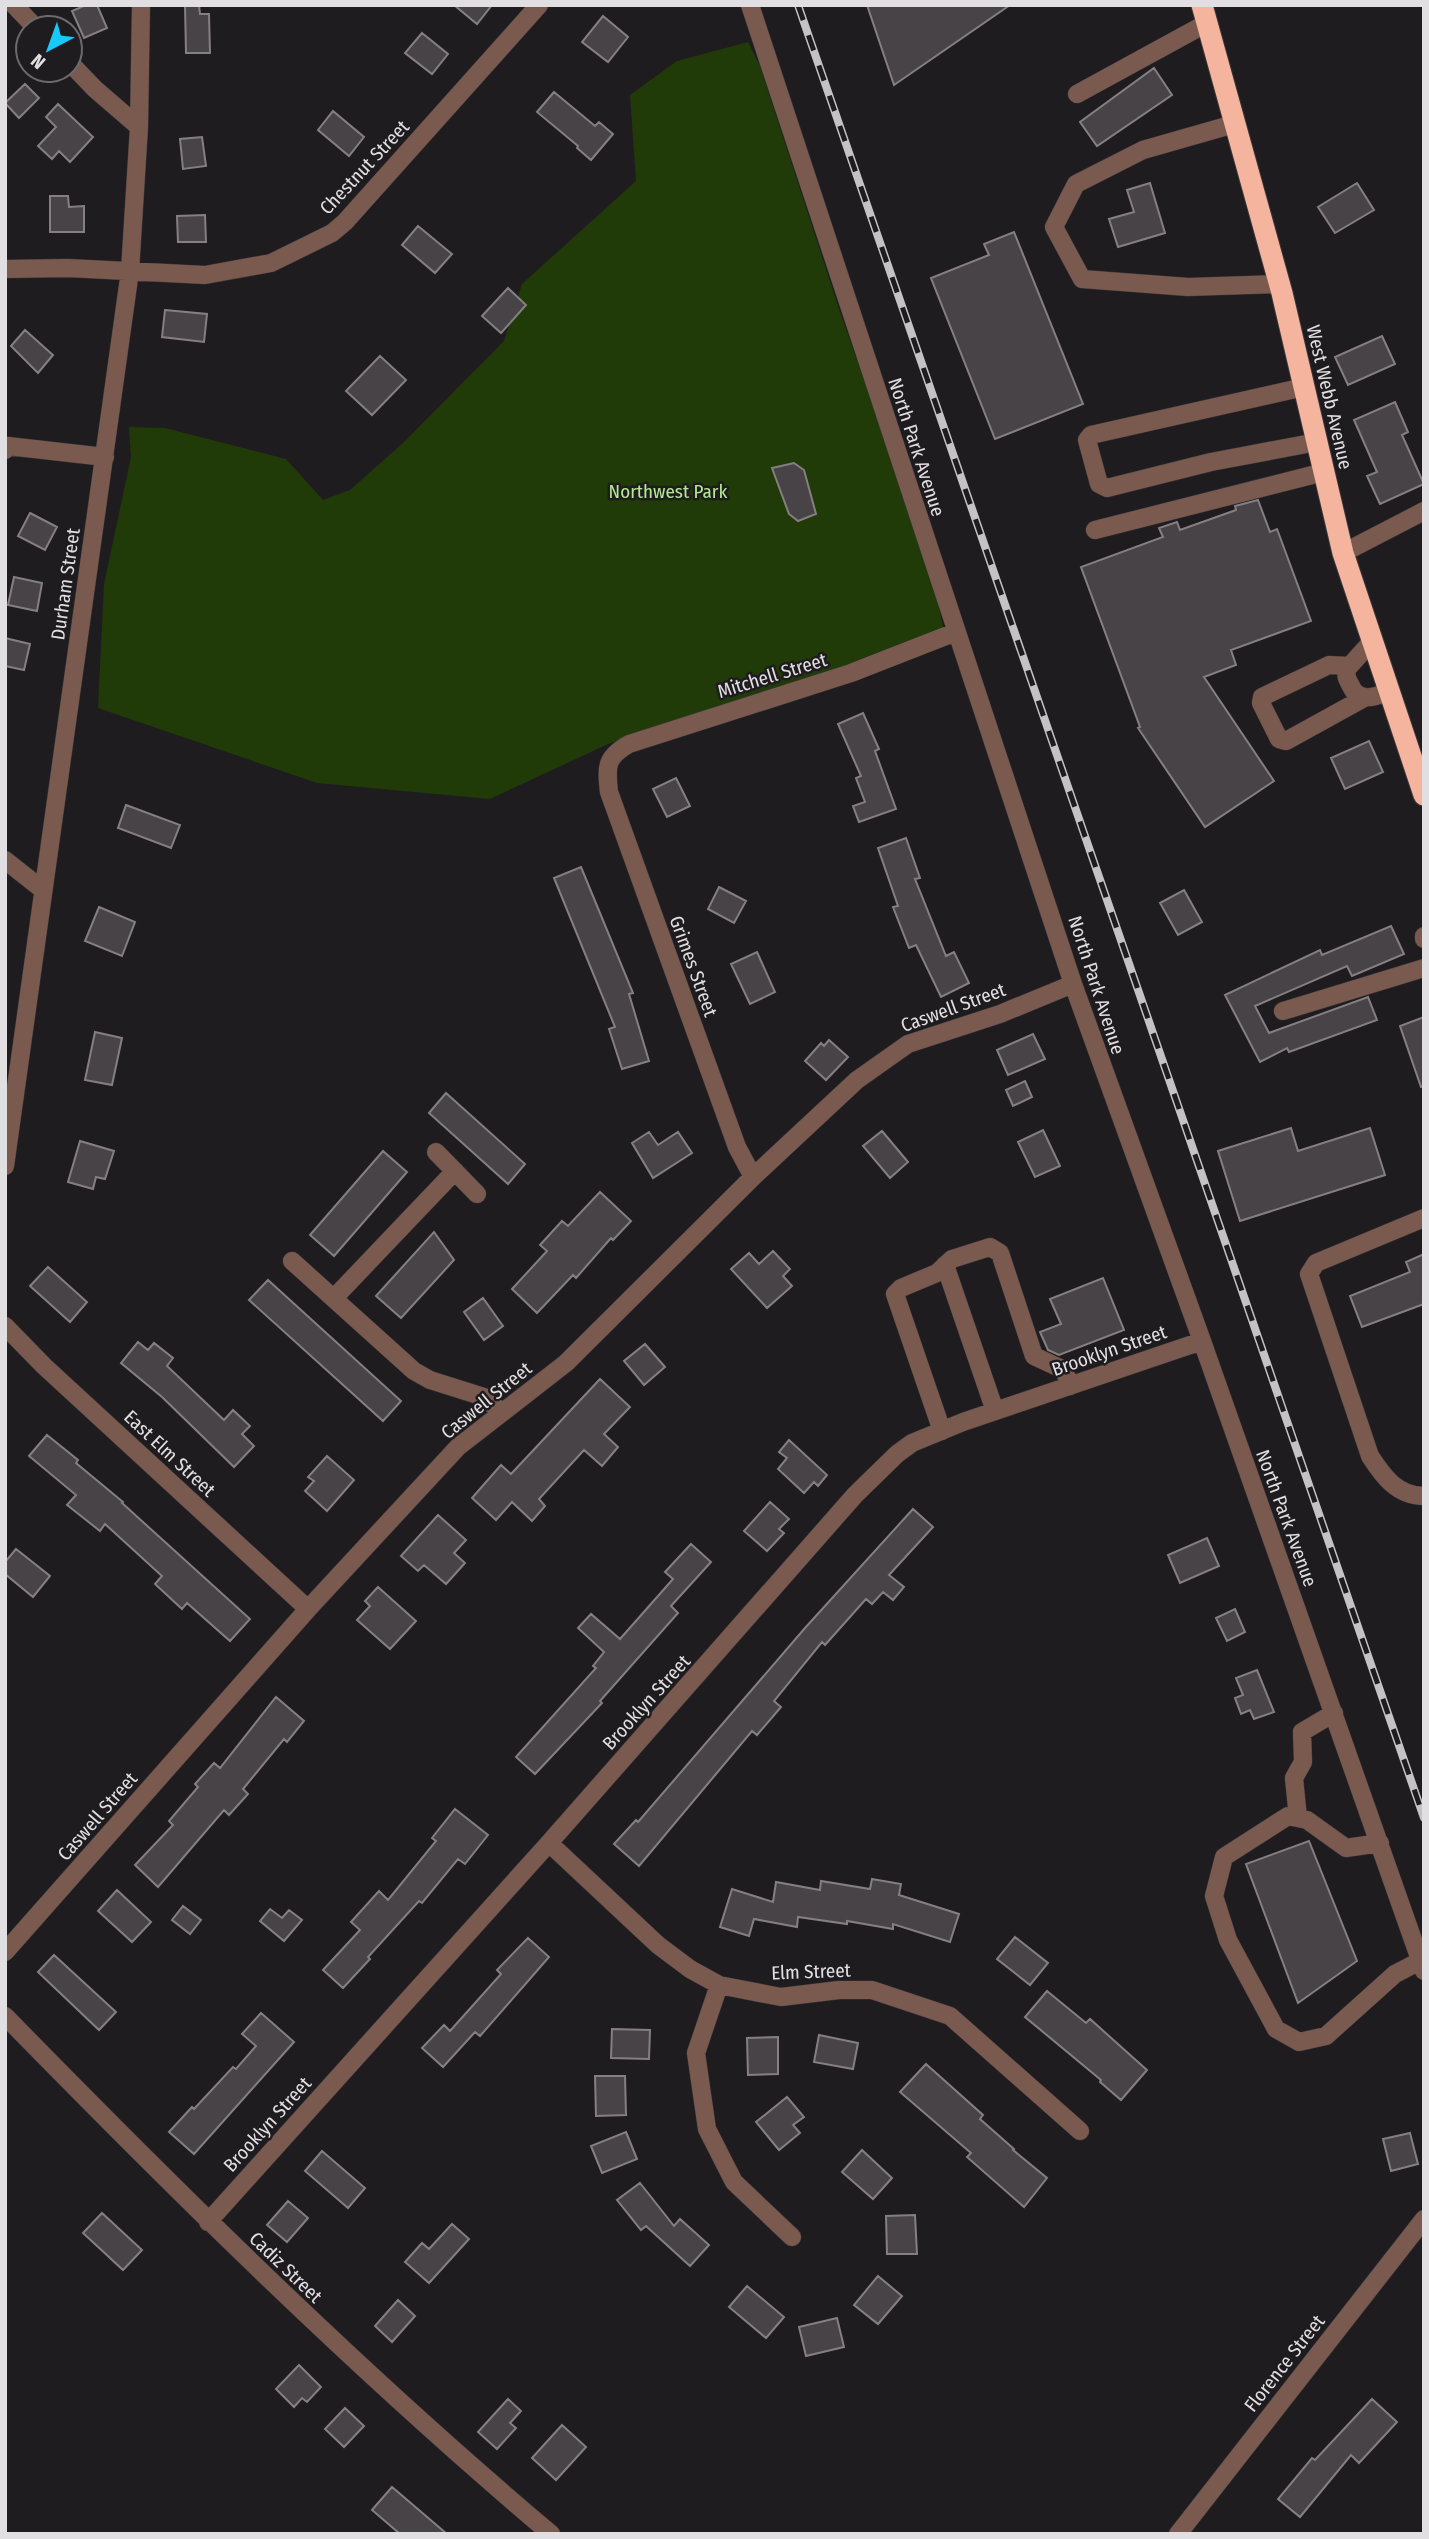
<svg xmlns="http://www.w3.org/2000/svg" width="1429" height="2539" viewBox="0 0 1429 2539" font-family="'Fira Sans Condensed',sans-serif">
	<rect width="100%" height="100%" fill="#1f1c20"/>
	<path fill="#203b08" d="M748,42L760,66L840,312L899,478L937,599L944,631L908,645L608,744L490,799L317,783L98,708L104,584L131,457L129,427L165,428L286,459L323,500L350,490L403,443L504,341L522,284L636,181L630,95L677,61Z"/>
	<path fill="#484346" stroke="#857f82" stroke-width="2" d="M86,5H97L107,28L84,38L72,11Z
		M185,5H199L200,14H209L210,53H186Z
		M454,5H492L477,24Z
		M867,5H1010L894,85Z
		M603,16L628,37L608,62L582,42Z
		M422,33L448,54L432,74L405,53Z
		M1154,68L1172,95L1097,146L1080,122Z
		M25,84L39,98L19,118L5,103Z
		M554,92L595,126L599,122L613,134L591,160L577,148L578,146L537,112Z
		M58,104L93,137L70,162L59,151L52,159L38,146L56,127L46,117Z
		M333,111L364,137L349,156L318,130Z
		M202,137L206,166L183,169L180,139Z
		M1150,183L1165,233L1118,247L1109,219L1134,212L1127,190Z
		M1357,183L1374,210L1335,233L1318,207Z
		M50,196H68L69,207L84,206V232H50Z
		M205,215L206,242H178L177,216Z
		M418,226L452,254L435,273L402,245Z
		M1014,232L1083,404L995,439L931,278L989,255L984,244Z
		M508,288L526,305L501,333L482,316Z
		M165,310L207,314L204,342L162,337Z
		M25,330L53,355L38,373L11,346Z
		M1382,336L1395,364L1348,385L1335,357Z
		M380,356L406,380L372,415L346,391Z
		M1395,402L1408,432L1402,435L1424,484L1380,504L1367,476L1377,472L1354,420Z
		M794,463L804,470L816,514L798,521L789,514L772,468Z
		M1258,500L1270,532L1277,529L1311,621L1231,650L1236,665L1204,677L1274,781L1205,827L1138,728L1140,727L1081,567L1163,537L1159,528L1177,522L1180,530L1236,510L1235,506Z
		M30,513L57,527L45,550L18,536Z
		M14,577L42,583L37,611L8,605Z
		M5,638L30,644L24,670L5,666Z
		M863,713L879,749L875,751L896,809L859,822L853,806L865,802L856,778L861,776L838,724Z
		M1369,741L1383,772L1345,789L1331,758Z
		M676,778L690,806L667,817L653,789Z
		M126,805L180,825L171,848L118,828Z
		M906,838L920,878L915,879L946,956L954,952L969,983L941,997L916,945L909,948L893,907L898,906L878,848Z
		M581,867L633,993L629,994L649,1061L622,1069L609,1029L615,1027L554,878Z
		M719,887L746,901L734,923L708,909Z
		M1184,890L1202,922L1178,935L1160,903Z
		M99,907L135,922L122,956L85,941Z
		M1391,926L1404,954L1352,976L1347,966L1255,1006L1269,1033L1368,997L1377,1020L1289,1052L1287,1048L1260,1062L1225,995L1320,950L1322,955Z
		M757,952L775,992L750,1004L731,964Z
		M1424,1017V1086L1421,1087L1400,1026Z
		M95,1032L122,1038L112,1085L85,1080Z
		M1033,1034L1045,1059L1008,1075L997,1050Z
		M829,1040L848,1057L826,1080L805,1061L821,1043L824,1046Z
		M1025,1081L1032,1097L1013,1106L1006,1090Z
		M446,1093L525,1164L508,1184L429,1113Z
		M1291,1128L1298,1151L1370,1128L1385,1175L1240,1221L1218,1151Z
		M1043,1130L1060,1166L1035,1177L1018,1142Z
		M882,1131L908,1162L890,1178L863,1146Z
		M649,1132L658,1145L678,1132L692,1153L653,1178L632,1143Z
		M80,1141L114,1151L105,1179L96,1177L93,1189L68,1182Z
		M383,1151L407,1172L334,1256L310,1235Z
		M600,1192L631,1221L613,1240L611,1238L576,1278L573,1275L537,1313L512,1289L547,1251L540,1245L562,1221L568,1226Z
		M434,1232L454,1260L401,1318L376,1296Z
		M773,1251L790,1269L783,1276L792,1286L767,1308L731,1269L749,1253L759,1264Z
		M1424,1254V1304L1362,1327L1350,1296L1410,1272L1406,1262Z
		M48,1267L87,1302L70,1322L30,1286Z
		M1103,1278L1124,1330L1059,1355L1048,1350L1040,1332L1061,1324L1050,1299Z
		M268,1280L401,1401L383,1421L249,1300Z
		M483,1298L503,1326L484,1340L464,1312Z
		M138,1342L148,1350L154,1343L173,1358L167,1366L224,1420L233,1410L250,1426L242,1434L254,1446L234,1467L162,1397L121,1363Z
		M645,1344L665,1367L644,1385L624,1361Z
		M600,1379L630,1407L604,1434L618,1447L602,1466L584,1450L539,1499L545,1506L532,1521L512,1502L496,1520L472,1498L501,1465L511,1474Z
		M47,1435L78,1460L76,1463L123,1502L122,1503L250,1619L230,1641L187,1603L182,1609L155,1584L162,1576L105,1524L100,1531L67,1505L76,1495L29,1456Z
		M789,1440L827,1475L818,1486L814,1482L804,1493L778,1469L787,1458L779,1452Z
		M327,1456L354,1480L327,1511L305,1491L314,1481L308,1477Z
		M770,1502L789,1519L779,1529L784,1533L767,1551L744,1531Z
		M913,1509L933,1527L889,1575L904,1587L893,1600L883,1592L872,1604L866,1599L825,1645L822,1642L774,1701L781,1707L757,1735L752,1731L639,1866L614,1844L636,1820L638,1822L805,1628Z
		M438,1515L466,1540L454,1553L465,1563L446,1584L424,1565L418,1571L401,1556Z
		M1207,1538L1219,1566L1180,1583L1168,1555Z
		M691,1544L711,1562L671,1606L678,1613L600,1701L602,1703L535,1774L516,1757L596,1668L593,1666L604,1652L578,1628L591,1614L620,1639L673,1579L665,1572Z
		M16,1549L50,1576L33,1597L5,1574V1562Z
		M378,1587L416,1621L390,1649L357,1620L370,1606L365,1601Z
		M1235,1609L1245,1632L1227,1641L1216,1618Z
		M1257,1670L1274,1712L1254,1719L1250,1710L1241,1714L1235,1698L1243,1695L1236,1678Z
		M276,1697L304,1721L287,1742L284,1739L243,1789L248,1794L229,1815L224,1810L158,1887L135,1865L173,1825L169,1821L198,1787L195,1784L214,1763L220,1768Z
		M455,1809L488,1835L465,1864L458,1859L422,1903L419,1901L368,1957L370,1959L343,1988L323,1970L360,1930L351,1922L379,1891L388,1900L436,1841L432,1838Z
		M1309,1841L1357,1961L1298,2003L1246,1864Z
		M872,1879L901,1884L899,1895L959,1914L950,1942L893,1924V1929L847,1921V1924L798,1917L797,1927L754,1919L749,1936L720,1927L732,1889L773,1902L776,1882L820,1890L821,1881L870,1889Z
		M117,1890L151,1922L132,1942L98,1911Z
		M183,1906L201,1920L190,1934L172,1920Z
		M270,1909L282,1918L289,1910L302,1920L284,1941L260,1921Z
		M1015,1937L1048,1963L1030,1985L997,1959Z
		M528,1938L549,1957L480,2036L475,2032L443,2067L422,2048L444,2025L450,2031L501,1974L497,1970Z
		M54,1955L116,2012L99,2030L38,1972Z
		M1047,1991L1086,2023L1090,2019L1147,2070L1121,2100L1100,2082L1101,2080L1025,2017Z
		M261,2013L294,2042L194,2154L169,2132L192,2107L194,2109L233,2067L236,2069L256,2046L242,2034Z
		M612,2029L650,2030L649,2059L611,2058Z
		M819,2035L858,2043L853,2069L814,2062Z
		M778,2037V2074L748,2075L747,2038Z
		M926,2064L983,2115L980,2119L1014,2149L1013,2150L1047,2178L1024,2207L967,2157L971,2153L900,2092Z
		M595,2076H625L626,2115L596,2116Z
		M787,2097L804,2117L793,2125L800,2133L779,2150L756,2122Z
		M626,2132L637,2159L602,2173L591,2146Z
		M1410,2133L1418,2164L1391,2171L1383,2139Z
		M862,2150L892,2178L873,2199L842,2172Z
		M322,2151L365,2188L348,2208L305,2171Z
		M640,2183L674,2226L680,2219L709,2245L690,2266L646,2226L641,2230L617,2200Z
		M288,2201L308,2218L287,2242L267,2225Z
		M102,2213L142,2250L123,2270L83,2233Z
		M915,2215L917,2254H887L886,2216Z
		M452,2224L469,2239L429,2283L405,2262L422,2243L429,2249Z
		M878,2276L902,2296L878,2324L854,2305Z
		M747,2286L784,2317L766,2338L729,2307Z
		M398,2300L415,2316L392,2342L375,2326Z
		M837,2318L844,2347L806,2356L799,2327Z
		M299,2365L321,2387L307,2402L302,2398L294,2407L276,2389Z
		M508,2399L521,2411L510,2423L516,2428L497,2449L478,2432Z
		M1372,2399L1397,2422L1359,2463L1351,2455L1300,2517L1278,2499L1312,2458L1315,2460Z
		M345,2408L364,2426L344,2447L325,2429Z
		M562,2425L586,2447L556,2480L532,2458Z
		M392,2487L447,2534H400L372,2510Z"/>
	<g fill="none" stroke-linecap="round" stroke-linejoin="round">
		<g stroke="#3a373b" stroke-width="19">
			<path id="minor" d="M14,5L36,28
				M750,5L1073,984L1202,1341L1424,1971
				M70,63L95,89L139,127
				M1077,94L1207,23
				M1234,124L1143,150L1076,184L1054,227L1082,279L1188,287L1280,284
				M5,269L68,268L205,275L271,263L332,233L345,222L539,5
				M1304,387L1091,435L1087,440L1099,484L1107,488L1211,462L1317,442
				M5,450L8,446L105,457
				M1095,530L1324,472
				M1343,553L1424,511
				M1372,641C1368,646 1348,667 1347,670C1345,676 1348,681 1351,686C1358,703 1375,697 1389,692
				M1349,666L1329,665L1262,697L1261,703L1279,739L1286,741L1364,698
				M5,860L43,890
				M1424,936V939
				M1283,1011L1424,968
				M436,1152L477,1194
				M5,1166L130,271L139,127L141,5
				M753,1177L737,1147L609,792C606,766 606,757 629,744L851,673L956,632
				M1424,1218L1316,1263L1309,1274L1370,1456C1383,1476 1397,1496 1424,1496
				M292,1261L414,1371L430,1380L484,1397L501,1412
				M945,1265L995,1411
				M334,1298L455,1171
				M5,1326L44,1366L308,1609
				M942,1431L895,1294L901,1288L937,1273L952,1259L990,1247L1000,1253L1034,1356L1064,1370L1070,1386
				M1298,1818L1294,1778L1303,1762L1302,1732L1334,1713
				M549,1843L658,1945L690,1969L719,1985L781,1997L839,1990H872L950,2016L1080,2131
				M1380,1843L1346,1848L1307,1820L1288,1816L1224,1857L1214,1896L1228,1940L1276,2029L1299,2042L1326,2036L1395,1974L1420,1961
				M5,1952L308,1609L458,1447L566,1363L753,1177L857,1080L908,1044L1000,1014L1073,984
				M719,1985L696,2053L707,2129L734,2182L792,2237
				M5,2016C181,2196 359,2372 551,2534
				M208,2222L549,1843L855,1495L897,1454L912,1443L963,1422L1202,1341
				M1178,2534L1424,2219"/>
		</g>
		<g stroke="#3a373b" stroke-width="23">
			<path id="highway" d="M1202,5L1282,293L1343,553L1424,795"/>
		</g>
		<use href="#minor" stroke="#7a5a4f" stroke-width="18"/>
		<use href="#highway" stroke="#f5b49e" stroke-width="21"/>
		<g stroke="#c5c2c5" stroke-width="8">
			<path id="rail" d="M798,5L1424,1818"/>
		</g>
		<use href="#rail" stroke="#1f1c20" stroke-width="5" stroke-dasharray="16" stroke-linecap="butt"/>
	</g>
	<g text-anchor="middle" stroke-width="5" stroke-linejoin="round" paint-order="stroke">
		<g font-size="19" fill="#e2dfe2" stroke="#1f1c20">
			<text transform="translate(364 167) rotate(-47)" y="7">Chestnut Street</text>
			<text transform="translate(1330 397) rotate(77)" y="7">West Webb Avenue</text>
			<text transform="translate(917 447) rotate(72)" y="7">North Park Avenue</text>
			<text transform="translate(65 584) rotate(-82)" y="7">Durham Street</text>
			<text transform="translate(772 675) rotate(-17)" y="7">Mitchell Street</text>
			<text transform="translate(694 966) rotate(70)" y="7">Grimes Street</text>
			<text transform="translate(1097 985) rotate(72)" y="7">North Park Avenue</text>
			<text transform="translate(953 1007) rotate(-20)" y="7">Caswell Street</text>
			<text transform="translate(1109 1350) rotate(-19)" y="7">Brooklyn Street</text>
			<text transform="translate(486 1400) rotate(-39)" y="7">Caswell Street</text>
			<text transform="translate(170 1453) rotate(43)" y="7">East Elm Street</text>
			<text transform="translate(1287 1518) rotate(70)" y="7">North Park Avenue</text>
			<text transform="translate(646 1702) rotate(-48)" y="7">Brooklyn Street</text>
			<text transform="translate(97 1816) rotate(-49)" y="7">Caswell Street</text>
			<text transform="translate(811 1971) rotate(-2)" y="7">Elm Street</text>
			<text transform="translate(267 2124) rotate(-48)" y="7">Brooklyn Street</text>
			<text transform="translate(286 2267) rotate(44)" y="7">Cadiz Street</text>
			<text transform="translate(1284 2363) rotate(-52)" y="7">Florence Street</text>
		</g>
		<g font-size="19" fill="#b2ea8f" stroke="#1f1c20">
			<text x="668" y="498">Northwest Park</text>
		</g>
	</g>
	<rect width="1429" height="2539" fill="none" stroke="#e2dfe2" stroke-width="14"/>
	<g transform="translate(49 49) rotate(221)"><circle r="33" fill="#1f1c20" stroke="#6d6a6e" stroke-width="2"/>
	<path d="M0-5L12 26L0 18L-12 26Z" fill="#16cafb"/>
	<text y="-10" font-size="19" font-weight="bold" text-anchor="middle" fill="#e2dfe2">N</text>
	</g>
</svg>
